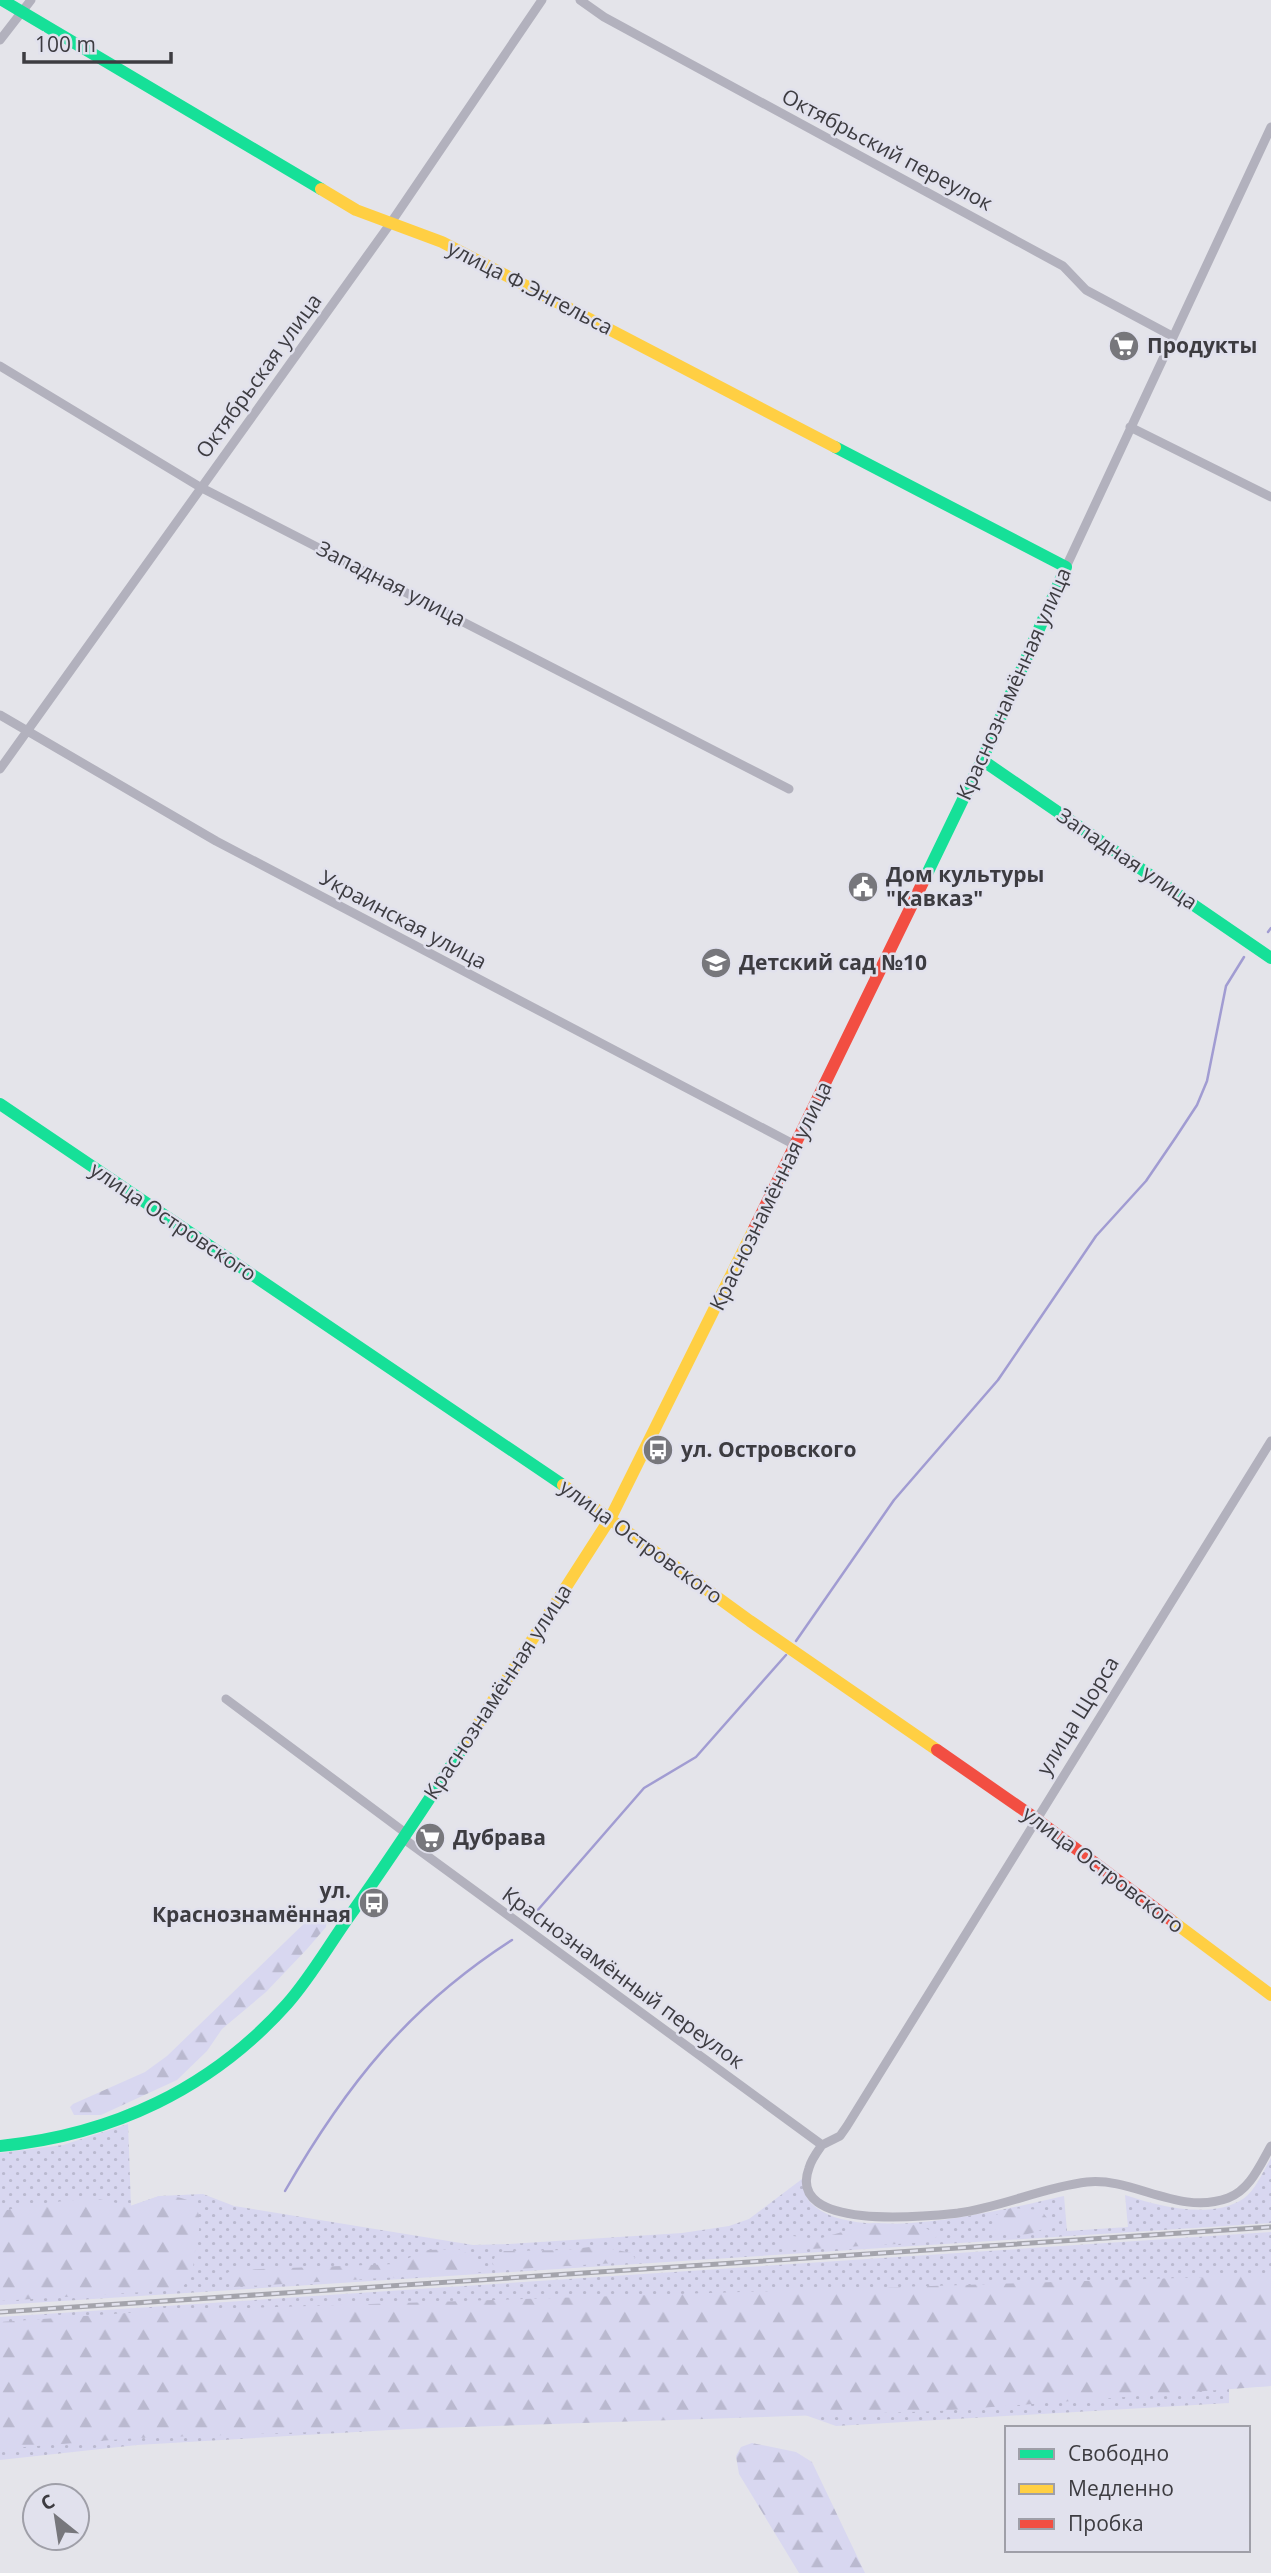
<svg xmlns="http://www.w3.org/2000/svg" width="1271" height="2573" viewBox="0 0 1271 2573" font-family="'Open Sans',sans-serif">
	<defs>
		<pattern id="grass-dots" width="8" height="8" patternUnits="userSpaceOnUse" patternTransform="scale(1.75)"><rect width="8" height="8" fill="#d8d7f0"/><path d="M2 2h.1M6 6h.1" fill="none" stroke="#bab9cf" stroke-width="1.8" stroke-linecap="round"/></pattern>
		<pattern id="forest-firs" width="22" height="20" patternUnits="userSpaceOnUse" patternTransform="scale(1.75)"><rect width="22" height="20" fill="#d8d7f0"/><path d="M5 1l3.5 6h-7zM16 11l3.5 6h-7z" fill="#bab9cf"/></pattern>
	</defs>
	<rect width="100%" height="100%" fill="#e4e4ea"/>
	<path fill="url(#grass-dots)" d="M128,2124L131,2206L159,2196L203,2194L234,2206L473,2245L509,2244L682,2233L729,2226L749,2219L802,2179C804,2188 805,2197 811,2203C855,2248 1009,2208 1064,2196L1067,2231L1128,2227L1125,2195C1158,2206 1210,2220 1243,2199C1256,2190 1263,2171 1271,2158V2223L0,2305V2153L63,2145Z
		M1271,2232V2386L1229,2388V2403L836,2426L805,2415L441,2427L137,2445L0,2460V2317Z"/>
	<path fill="url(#forest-firs)" d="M317,1911L327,1915L326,1927L307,1949L266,1992L222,2029L207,2051L177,2080L101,2115H74L70,2107L73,2104L145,2072L167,2056Z
		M159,2196C205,2195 203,2215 195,2252C194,2260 193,2272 190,2279C184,2289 170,2289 160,2291L0,2301V2212L26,2205L94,2198L130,2206Z
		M1011,2208L1041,2210L1051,2223C1038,2236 1012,2238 996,2231L992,2217Z
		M873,2223L920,2225L938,2235L932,2242L793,2250L782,2246L785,2240L793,2236L818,2239Z
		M598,2246L631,2253L635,2258L632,2262L501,2270L492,2264L496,2254L504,2251L565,2250Z
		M458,2249L477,2258L483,2272L233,2287L225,2281L227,2273L233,2270L395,2264L427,2250Z
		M1271,2275V2386L939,2411L136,2438L0,2449V2322L155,2311Z
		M752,2443L796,2452L812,2462L865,2573H799L739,2474L736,2456L741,2447Z"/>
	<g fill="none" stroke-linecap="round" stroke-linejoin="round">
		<path stroke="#a19cd2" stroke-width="2.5" d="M1268,932L1271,928
			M796,1641L894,1500L998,1380L1096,1236L1146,1181L1176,1137L1197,1105L1207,1081L1226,986L1244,957
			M530,1919L644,1788L696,1757L786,1655
			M285,2191C346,2085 408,2007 512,1940"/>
		<path stroke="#b2b1bd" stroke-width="9" d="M580,0L604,17L1063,266L1086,290L1172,336
			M0,40L31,0
			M0,366L200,487L789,789
			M1130,427L1271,497
			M1066,567L1271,127
			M0,715L216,841L795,1145
			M0,769L390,224L542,0
			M226,1699L407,1834
			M404,1839L822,2145
			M822,2145L840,2136L847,2126L1271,1441
			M822,2145C817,2152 811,2160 809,2168C785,2232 929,2216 958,2213C1002,2207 1044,2187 1087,2182C1133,2177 1179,2216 1228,2198C1250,2190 1260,2165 1271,2146"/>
		<path stroke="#16e098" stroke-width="12" d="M2,0L321,189
			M835,447L1066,567L982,760L925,878
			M982,760L1271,958
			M0,1104L563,1485
			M0,2146C112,2135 211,2089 287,2004C311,1977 330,1943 351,1914C392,1856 431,1797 469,1738"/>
		<path stroke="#ffcf43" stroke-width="12" d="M321,189L356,210L442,242L835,447
			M563,1485L750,1621L937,1750
			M469,1738L611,1517L754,1229
			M1171,1920L1271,1995"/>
		<path stroke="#f24e42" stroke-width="12" d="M754,1229L925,878
			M937,1750L1035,1818L1171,1920"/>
		<g stroke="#a4a4ac" stroke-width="5">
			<path id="rail" d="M0,2312L1271,2227"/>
		</g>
		<use href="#rail" stroke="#e1e1ed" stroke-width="2.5" stroke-dasharray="8" stroke-linecap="butt"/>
	</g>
	<defs>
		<g id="supermarket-disc" transform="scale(1.575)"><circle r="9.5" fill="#77777c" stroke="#e1e1ed"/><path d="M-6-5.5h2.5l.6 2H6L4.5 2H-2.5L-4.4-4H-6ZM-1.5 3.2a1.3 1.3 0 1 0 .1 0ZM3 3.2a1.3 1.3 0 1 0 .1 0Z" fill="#fff"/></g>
		<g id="civic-disc" transform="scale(1.575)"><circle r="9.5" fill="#77777c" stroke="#e1e1ed"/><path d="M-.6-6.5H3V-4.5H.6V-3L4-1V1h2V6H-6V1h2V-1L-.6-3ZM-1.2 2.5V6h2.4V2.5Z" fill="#fff"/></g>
		<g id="school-disc" transform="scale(1.575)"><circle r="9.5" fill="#77777c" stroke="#e1e1ed"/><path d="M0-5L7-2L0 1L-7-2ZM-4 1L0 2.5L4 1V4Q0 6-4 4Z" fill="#fff"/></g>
		<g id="bus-disc" transform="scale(1.575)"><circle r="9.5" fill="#77777c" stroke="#e1e1ed"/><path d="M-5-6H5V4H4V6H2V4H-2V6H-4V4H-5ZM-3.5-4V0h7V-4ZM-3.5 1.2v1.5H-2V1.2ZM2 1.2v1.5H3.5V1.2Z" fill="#fff"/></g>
	</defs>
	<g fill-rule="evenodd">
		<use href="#supermarket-disc" x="1124" y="346"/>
		<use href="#civic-disc" x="863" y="887"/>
		<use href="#school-disc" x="716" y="963"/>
		<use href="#bus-disc" x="658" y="1450"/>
		<use href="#supermarket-disc" x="430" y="1838"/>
		<use href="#bus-disc" x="374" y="1903"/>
	</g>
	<g text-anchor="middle" stroke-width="5" stroke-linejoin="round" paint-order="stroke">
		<g font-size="21" fill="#3d3c41" stroke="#e1e1ed">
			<text transform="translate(887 150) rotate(28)" y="7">Октябрьский переулок</text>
			<text transform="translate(530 288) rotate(27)" y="7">улица Ф.Энгельса</text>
			<text transform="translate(259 376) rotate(-54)" y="7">Октябрьская улица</text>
			<text transform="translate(391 584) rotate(27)" y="7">Западная улица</text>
			<text transform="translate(1014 684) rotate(-66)" y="7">Краснознамённая улица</text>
			<text transform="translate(1127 859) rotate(34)" y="7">Западная улица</text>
			<text transform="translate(403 920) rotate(28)" y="7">Украинская улица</text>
			<text transform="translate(771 1196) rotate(-64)" y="7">Краснознамённая улица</text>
			<text transform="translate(173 1222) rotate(34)" y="7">улица Островского</text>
			<text transform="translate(641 1542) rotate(36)" y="7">улица Островского</text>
			<text transform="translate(498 1692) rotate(-57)" y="7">Краснознамённая улица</text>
			<text transform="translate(1078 1716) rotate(-58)" y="7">улица Щорса</text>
			<text transform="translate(1103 1870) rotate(37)" y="7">улица Островского</text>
			<text transform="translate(623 1978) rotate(36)" y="7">Краснознамённый переулок</text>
		</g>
		<g font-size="21" font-weight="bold" fill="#3d3c41" stroke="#e1e1ed" text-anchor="start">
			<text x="1147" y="353">Продукты</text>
			<text x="886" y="882">Дом культуры<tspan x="886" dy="24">"Кавказ"</tspan></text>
			<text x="739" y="970">Детский сад №10</text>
			<text x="681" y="1457">ул. Островского</text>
			<text x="453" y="1845">Дубрава</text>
			<text x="351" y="1898" text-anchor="end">ул.<tspan x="351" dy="24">Краснознамённая</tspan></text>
		</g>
	</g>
	<rect x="1005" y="2426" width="245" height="126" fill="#e1e1ed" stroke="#9f9fa8" stroke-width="2"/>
	<rect x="1019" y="2449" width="35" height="10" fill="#16e098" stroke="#9f9fa8" stroke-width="2"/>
	<text x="1068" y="2461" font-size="21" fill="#3d3c41">Свободно</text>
	<rect x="1019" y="2484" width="35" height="10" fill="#ffcf43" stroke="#9f9fa8" stroke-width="2"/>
	<text x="1068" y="2496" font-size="21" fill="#3d3c41">Медленно</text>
	<rect x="1019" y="2519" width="35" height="10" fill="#f24e42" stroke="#9f9fa8" stroke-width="2"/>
	<text x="1068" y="2531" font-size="21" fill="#3d3c41">Пробка</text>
	<g transform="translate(56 2517) rotate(330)"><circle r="33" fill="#e1e1ed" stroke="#9f9fa8" stroke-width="2"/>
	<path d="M0-5L12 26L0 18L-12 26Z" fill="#77777c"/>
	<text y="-10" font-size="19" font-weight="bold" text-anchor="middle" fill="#3d3c41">С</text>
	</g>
	<path d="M24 52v10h147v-10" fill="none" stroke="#3d3c41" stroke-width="3.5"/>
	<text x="35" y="52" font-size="21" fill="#3d3c41" stroke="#e1e1ed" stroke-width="5" paint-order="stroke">100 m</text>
</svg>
